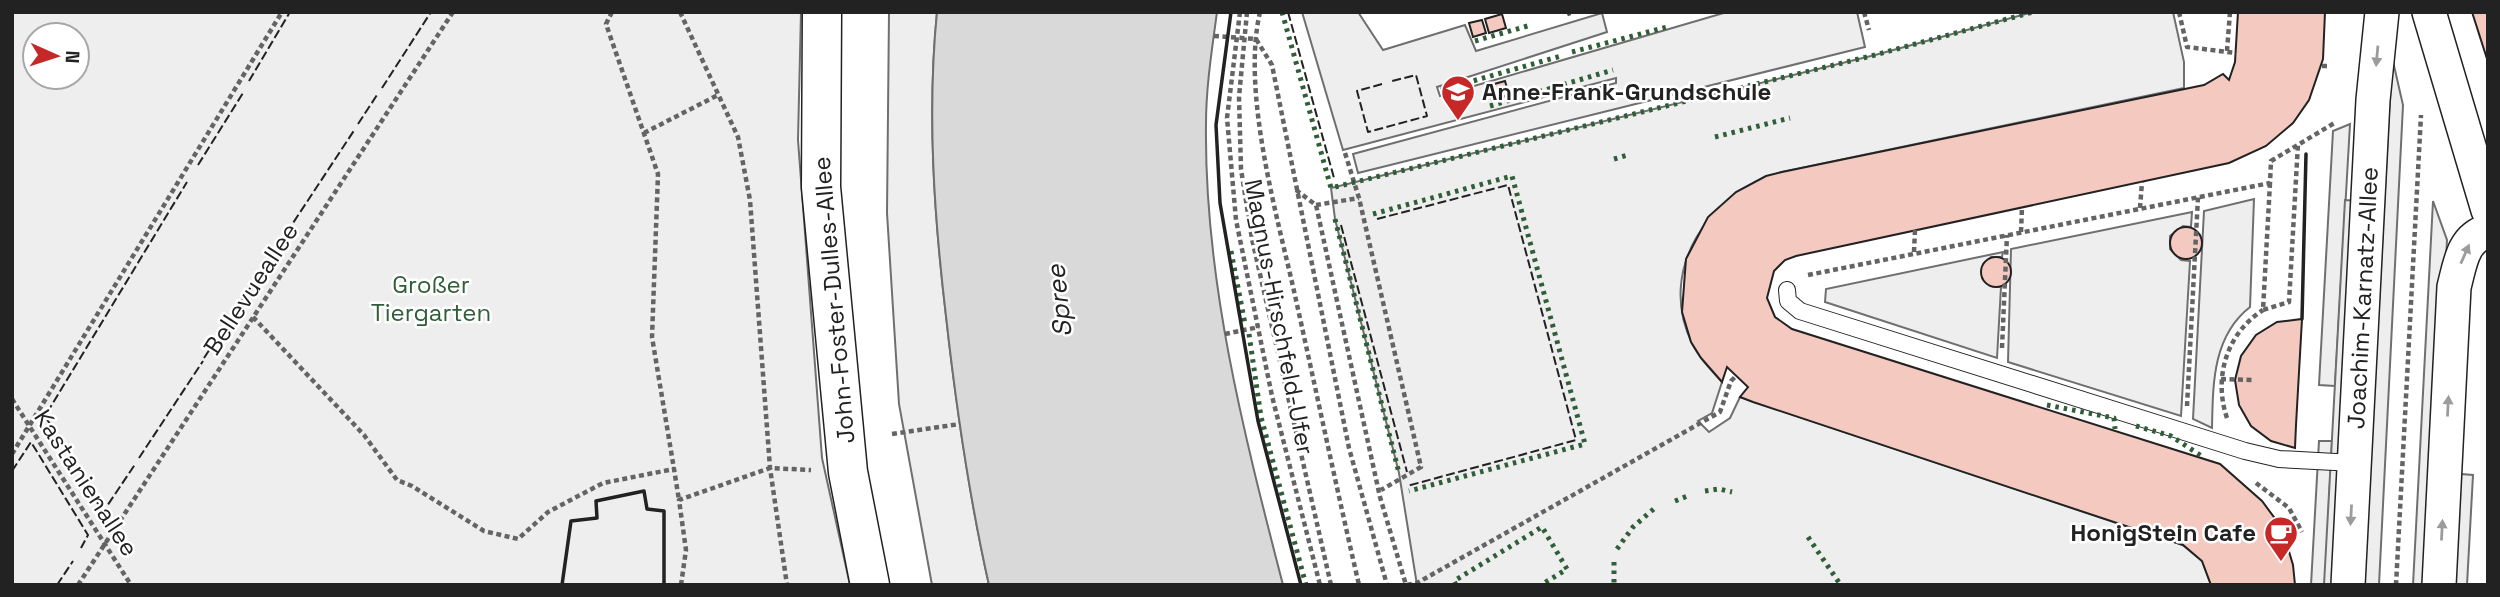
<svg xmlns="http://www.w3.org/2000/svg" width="2500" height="597" viewBox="0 0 2500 597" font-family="'Space Grotesk',sans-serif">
	<rect width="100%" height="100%" fill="#fff"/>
	<path fill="#eee" stroke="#6f6f6f" stroke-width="2" fill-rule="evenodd" d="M12,12H801L798,140L822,458L850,585H12ZM35,35H77V77H35Z
		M889,12H937C927,113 934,215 946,316C956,406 969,496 989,585H932L899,404L887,213Z
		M1302,12H1358L1383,50L1465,25L1476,51L1602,13L1607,32L1437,87L1440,96L1727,12H1857L1865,47L1358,173L1353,154L1616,83V78L1343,150Z
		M2033,12H2173L2184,62V88L1782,172C1710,191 1656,270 1692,343C1699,358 1711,370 1722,382L1712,413L1698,421L1709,432L1730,418L1740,397L2183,545L2202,561L2211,585H1417L1399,473L1335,219L1331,188L1875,55Z
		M2392,57L2403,105L2379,585H2364Z
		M2350,124L2335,386L2319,385L2333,131Z
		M2254,199L2250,307C2212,337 2213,385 2212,428L2193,419L2204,211Z
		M2433,201L2447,240L2429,585H2413Z
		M2192,212L2191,227L2183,226L2170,236V249L2181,260L2190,261L2181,416L2008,362L2011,249Z
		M2003,252L2002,257H1991L1983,264L1982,278L1990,286L2001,287L1997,358L1825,302L1826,289Z
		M2319,441H2332L2325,585H2311Z"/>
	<path fill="#ededed" stroke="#6f6f6f" stroke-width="2" d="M2345,200L2357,201L2338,585H2324Z
		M2461,474L2473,475L2467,585H2454Z"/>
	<path fill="#d9d9d9" stroke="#6f6f6f" stroke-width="2" d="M937,12H1217C1212,49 1206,87 1206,124C1204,280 1244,434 1283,585H989C969,496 956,406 946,316C934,215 927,113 937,12Z"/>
	<path fill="#f3c9c0" stroke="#222" stroke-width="2" d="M2238,12H2325L2323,59L2309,100L2293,123L2266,146L2229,163L1796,256L1785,260L1774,271L1767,298L1775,317L1792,329L2220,464L2262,501L2282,528L2293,565L2295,585H2211L2202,561L2183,545L1753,402L1740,397L1748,387L1727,367L1722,382L1701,358L1691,342L1682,312L1686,259L1708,217L1736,192L1766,176L1782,172L2204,85L2223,74L2229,80L2235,62Z
		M2472,12H2488V62Z
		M1502,14L1506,28L1489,33L1485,19Z
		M1482,20L1486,33L1473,37L1469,23Z
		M1505,81L1509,95L1492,100L1487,86Z
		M2170 243a16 16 0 1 1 32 0a16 16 0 1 1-32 0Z
		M1981 272a15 15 0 1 1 30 0a15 15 0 1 1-30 0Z
		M2302,319L2296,425L2295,448L2271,441L2251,426L2239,405L2235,380L2241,356L2256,335L2277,322Z"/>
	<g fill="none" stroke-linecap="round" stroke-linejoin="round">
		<g stroke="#222" stroke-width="18">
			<path id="service" d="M1787,290L1788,301L1800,311L2245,451L2279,459L2354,463"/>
		</g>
		<g stroke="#222" stroke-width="36">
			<path id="minor" d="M2429,12L2488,210
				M2348,585L2373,100L2382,12
				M2439,585L2454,287C2460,265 2462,238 2488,231"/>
		</g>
		<g stroke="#222" stroke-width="41">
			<path id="tertiary" d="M822,12L821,187L848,472L870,585"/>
		</g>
		<path stroke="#646464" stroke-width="4.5" stroke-dasharray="5 3.5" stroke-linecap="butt" d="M612,12L606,24L658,174L652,337L674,469
			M680,12L738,137L750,200L770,468L787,585
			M1240,12L1227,118L1236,220L1272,396L1320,585
			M1247,12L1239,97L1241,169L1252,239L1331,585
			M1260,12C1241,94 1278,218 1296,300C1317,395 1337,490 1359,585
			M1864,12L1869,30
			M2179,12L2187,47L2236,53
			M1214,36L1256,39L1272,65L1349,448L1387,585
			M2227,51L2230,12
			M2322,66H2327
			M644,133L718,95
			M1345,153L1359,198L1421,467L1381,490
			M2270,183L2263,310L2289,302L2298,144
			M1296,190L1316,205L1380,497L1406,585
			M1316,205L1359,198
			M2140,208L2142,182
			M2021,232L2022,207
			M1914,252L1915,230
			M1808,275L2270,183L2271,161L2336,122
			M253,317L364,435L397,480L412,486L484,531L518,539L548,512L603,483L674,469L679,500
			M1225,334L1259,327
			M2002,348L2007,235
			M2221,379L2252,380
			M12,399L131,585
			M2187,406L2198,197
			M2227,418C2213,377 2227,333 2263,310
			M892,434L960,424
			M12,454L282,12
			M2256,483L2289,508L2302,532
			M78,585L453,12
			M681,585L686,550L679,500L770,468L811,470
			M1407,585L1417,583L1720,412L1731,381L1736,376
			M2396,585L2421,115"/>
		<use href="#service" stroke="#fff" stroke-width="16"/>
		<use href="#minor" stroke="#fff" stroke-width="33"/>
		<use href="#tertiary" stroke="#fff" stroke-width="38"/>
		<path stroke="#2f5e38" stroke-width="5" stroke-dasharray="3.5 5" stroke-linecap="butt" d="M1282,12L1331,188L1875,55L2033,12
			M1567,14L1572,12
			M1475,41L1531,25
			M1572,52L1667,27
			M1441,90L1561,56
			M1490,106L1613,70
			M1715,137L1790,118
			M1614,159L1628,155
			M1373,214L1512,176L1585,444L1409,491
			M1335,219L1399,473
			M1231,251L1245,324
			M1249,334L1261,417L1306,585
			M2047,405L2114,418L2115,429
			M2136,426L2171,436L2203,457
			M1705,491L1719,489L1732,492
			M1675,501L1690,495
			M1808,537L1840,584
			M1617,549L1633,527L1656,507
			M1614,562V585
			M1456,585L1454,581L1542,527L1567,569L1541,585"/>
		<path stroke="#222" stroke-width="2" stroke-dasharray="9 3.5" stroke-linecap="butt" d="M1288,12L1334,178
			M249,81L290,12
			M1382,84L1357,91L1368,132L1427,116L1416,75L1392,81
			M382,88L431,12
			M358,124L377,95
			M198,165L243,93
			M1377,219L1508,185L1576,440L1407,486
			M1341,225L1407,472
			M204,358L355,129
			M139,458L203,361
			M76,466L45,416L187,182
			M12,471L31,442L88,535L81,548
			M82,477L103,512L136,463
			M57,585L73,561"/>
		<path stroke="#222" stroke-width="3.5" d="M1231,12L1216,125L1220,203L1258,421L1301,585
			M2302,319L2306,154
			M562,585L571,521L597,518L596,501L644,491L647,509L664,511V585"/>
	</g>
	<defs><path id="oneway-solid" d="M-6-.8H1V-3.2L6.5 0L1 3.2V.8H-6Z" transform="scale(1.75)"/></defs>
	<g fill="#9c9c9c">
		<use href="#oneway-solid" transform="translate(2377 56) rotate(95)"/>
		<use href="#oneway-solid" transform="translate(2465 254) rotate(-66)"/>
		<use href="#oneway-solid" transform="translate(2448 406) rotate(-87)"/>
		<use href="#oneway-solid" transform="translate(2351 515) rotate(93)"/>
		<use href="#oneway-solid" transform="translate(2442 530) rotate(-87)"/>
	</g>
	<defs>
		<g id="school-pin" transform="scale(1.75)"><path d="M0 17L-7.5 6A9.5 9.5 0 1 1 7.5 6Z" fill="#c62828" stroke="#fff"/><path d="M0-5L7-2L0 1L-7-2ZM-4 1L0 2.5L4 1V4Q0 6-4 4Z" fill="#fff"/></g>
		<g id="cafe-pin" transform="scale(1.75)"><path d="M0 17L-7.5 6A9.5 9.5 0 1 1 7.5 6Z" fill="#c62828" stroke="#fff"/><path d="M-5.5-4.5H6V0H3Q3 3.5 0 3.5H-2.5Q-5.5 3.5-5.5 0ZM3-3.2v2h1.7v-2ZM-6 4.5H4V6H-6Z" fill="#fff"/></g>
	</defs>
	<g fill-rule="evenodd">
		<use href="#school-pin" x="1458" y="92"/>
		<use href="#cafe-pin" x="2281" y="533"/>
	</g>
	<g text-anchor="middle" stroke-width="5" stroke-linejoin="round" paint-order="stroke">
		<g font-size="24" font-weight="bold" fill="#222" stroke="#fff" text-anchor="start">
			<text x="1482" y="100">Anne-Frank-Grundschule</text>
			<text x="2256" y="541" text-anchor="end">HonigStein Cafe</text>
		</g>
		<g font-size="24" fill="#2f5e38" stroke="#fff">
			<text x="431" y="293">Großer<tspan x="431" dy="28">Tiergarten</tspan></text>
		</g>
		<g font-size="24" fill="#222" stroke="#fff">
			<text transform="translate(251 289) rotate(-57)" y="8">Bellevueallee</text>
			<text transform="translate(2363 298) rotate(-87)" y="8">Joachim-Karnatz-Allee</text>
			<text transform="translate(834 300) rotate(-95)" y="8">John-Foster-Dulles-Allee</text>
			<text transform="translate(1279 317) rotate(79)" y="8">Magnus-Hirschfeld-Ufer</text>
			<text transform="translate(86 483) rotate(57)" y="8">Kastanienallee</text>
		</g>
		<g font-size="26" font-style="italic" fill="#222" stroke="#fff">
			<text transform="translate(1059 301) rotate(-96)" y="9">Spree</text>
		</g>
	</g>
	<rect width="2500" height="597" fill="none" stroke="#222222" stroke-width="28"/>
	<g transform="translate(56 56) rotate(93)"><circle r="33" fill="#ffffff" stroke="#a7a7a7" stroke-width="2"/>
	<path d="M0-5L12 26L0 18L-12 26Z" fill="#c62828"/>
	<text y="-10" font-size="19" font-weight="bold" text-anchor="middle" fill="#222222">N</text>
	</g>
</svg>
